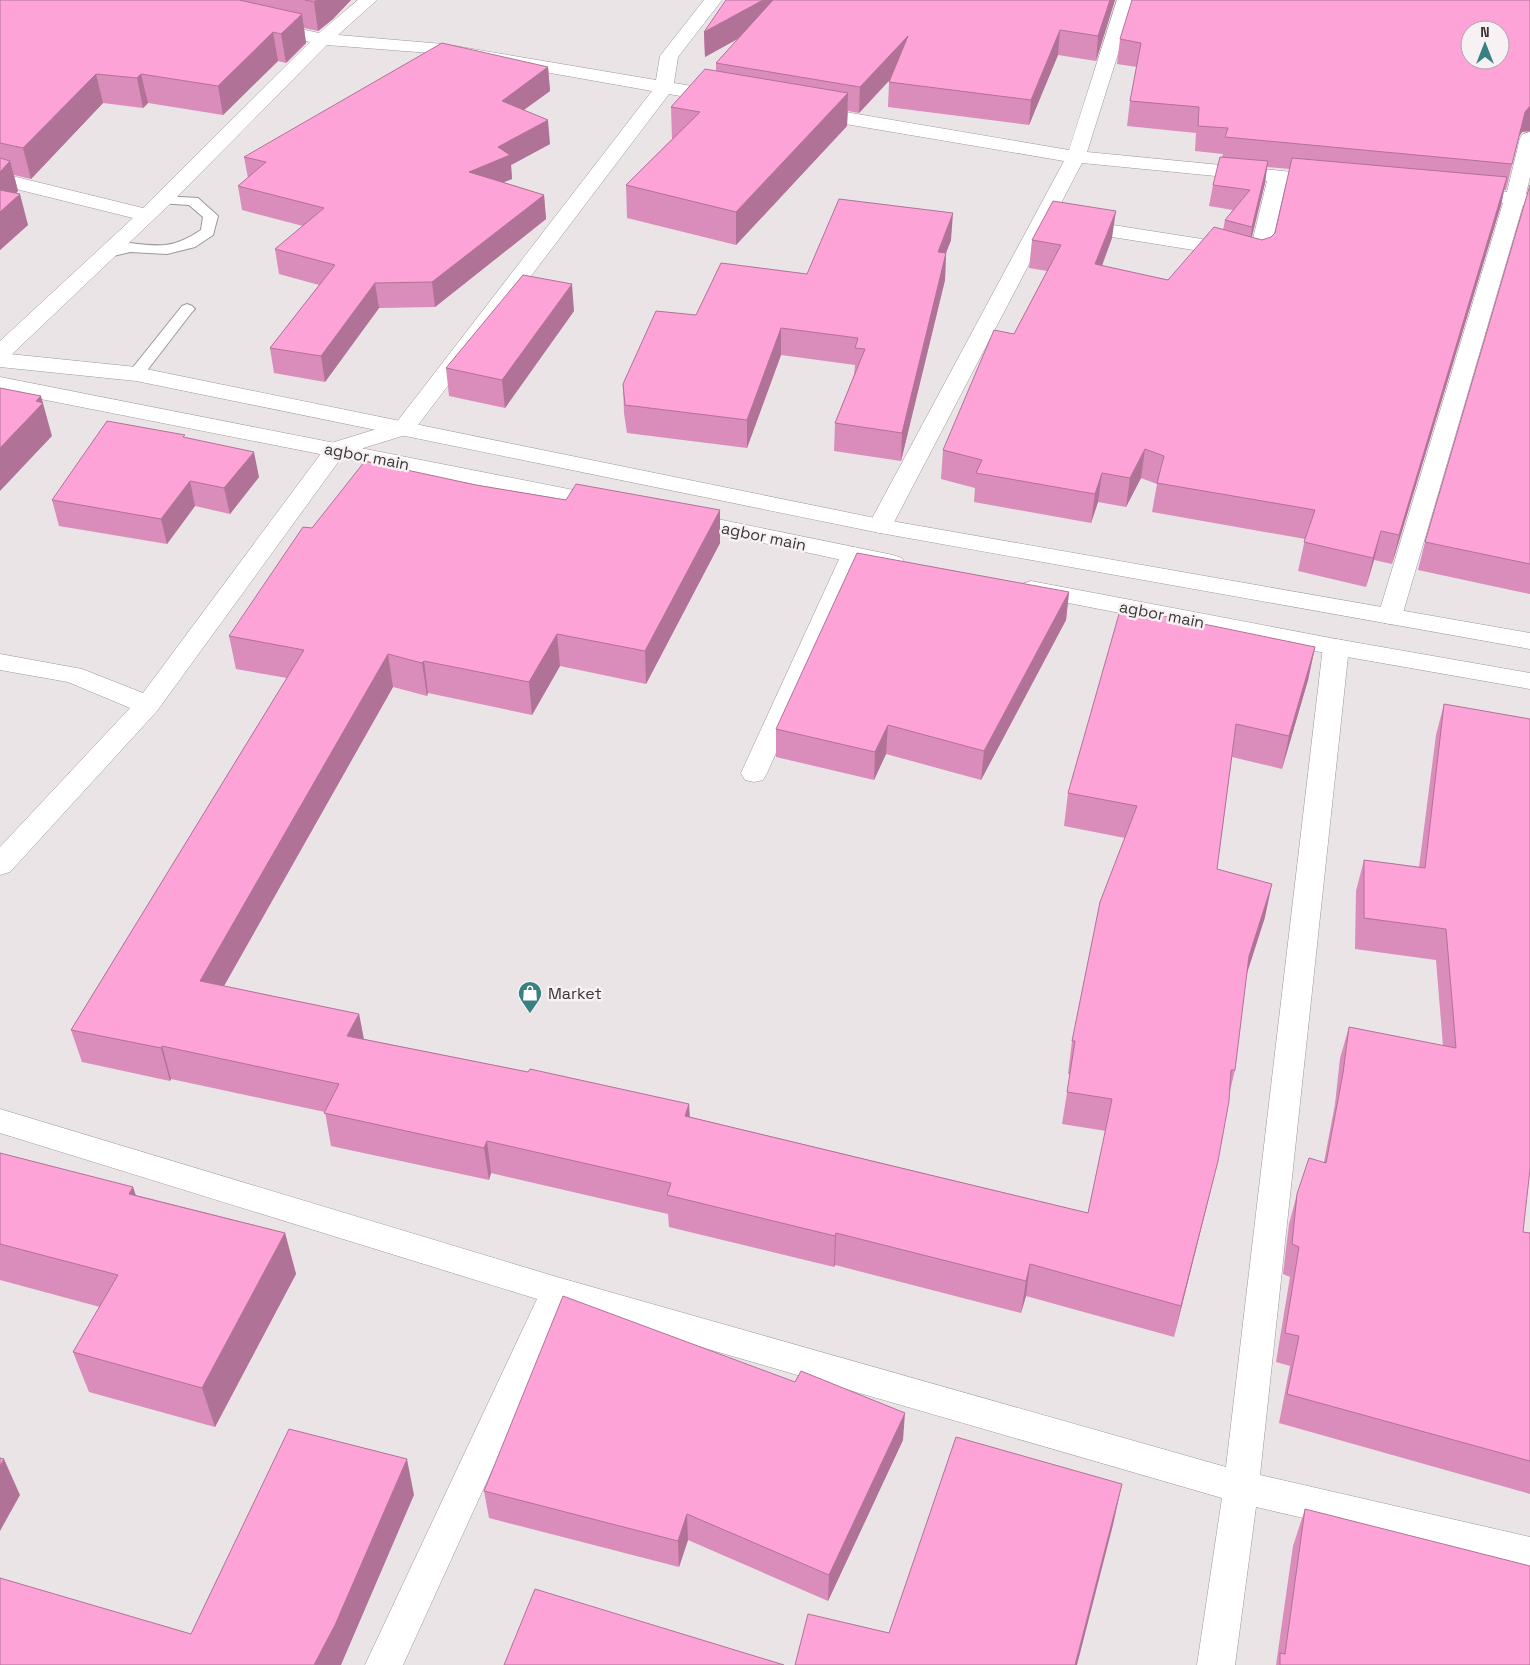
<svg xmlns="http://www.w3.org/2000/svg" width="1530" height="1665" viewBox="0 0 1530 1665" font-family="'Space Grotesk',sans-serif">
	<rect width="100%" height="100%" fill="#eae4e7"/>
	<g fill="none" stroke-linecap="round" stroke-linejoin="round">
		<g stroke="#9d979a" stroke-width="2">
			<path id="service" d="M163,196L198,198L218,216L213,235L195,247L167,254L130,252L105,258L100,257L98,254L100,251L130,243C161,247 174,248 201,230L203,217L189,205L158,203L156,200L158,197Z
				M187,304L192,306L195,309L192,312L142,377H130L128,374L130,371L182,306Z"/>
		</g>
		<g stroke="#9d979a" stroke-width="1">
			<path id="minor" d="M358,0H377L338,35L443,44L656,80L660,56L704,0H722L678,57L674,83L721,91L728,93L730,97L728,101L721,103L669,94L412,433L344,454L157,711L10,872L0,875V847L130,708L68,682L0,670V654L82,669L143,693L328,444L396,423L652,91L443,54L327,45L170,204L8,358L0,360V341L133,218L0,185V173L143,208L310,42L264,31L261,27L264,23L270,22L319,33Z
				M1117,0H1135L1087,152L1324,175L1331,177L1334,181L1331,185L1324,187L1286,183L1268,260L1265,264L1258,266L1206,252L1075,231L1068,229L1065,225L1068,221L1075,219L1208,240L1250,251L1267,181L1082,163L892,526L888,531L880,533L872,531L868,526L1064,161L810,118L803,116L801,112L803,108L810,106L1069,150Z
				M1530,132V177L1526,194H1530V206L1523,205L1402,616L1399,622L1390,624L1381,622L1378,616L1503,203L1457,197L1454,193L1457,189L1464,187L1507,192L1520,138L1523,134Z
				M853,547L862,550L865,555L767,773L763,780L754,782L745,780L741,773L841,555L844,550Z
				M1336,639L1345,641L1349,647L1260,1475L1530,1537V1571L1256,1507L1235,1665H1197L1222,1498L566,1308L403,1665H365L537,1299L0,1133V1109L557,1277L1226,1467L1323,647L1327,641Z"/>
		</g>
		<g stroke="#9d979a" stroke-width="1">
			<path id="secondary" d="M0,353L136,367L880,519L1530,633V649L880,533L136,381L0,367Z
				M0,377L604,496L612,498L616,503L612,508L604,510L0,391Z
				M683,512L893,555L902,558L905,563L902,568L893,571L675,524L671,519L675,514Z
				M1031,581L1336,639L1530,673V689L1336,655L1022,594L1019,589L1022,584Z"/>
		</g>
		<use href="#service" fill="#fff" fill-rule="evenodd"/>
		<use href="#minor" fill="#fff" fill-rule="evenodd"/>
		<use href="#secondary" fill="#fff" fill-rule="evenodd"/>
	</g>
	<path fill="#da8cba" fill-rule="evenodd" d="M0,0H351L333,19L318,31L304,28L306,43L286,63L278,61L223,115L148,103L143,108L103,103L31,179L14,175L18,191L16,193L28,225L0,250Z
		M1115,0L1096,61L1058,55L1029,125L888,107L889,82L890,80L859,113L848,111L847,126L736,245L627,218L626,185L672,139L671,107L716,71V63L738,39L705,57L704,32Z
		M1530,0V131L1522,132L1519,137L1506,190H1504L1501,205L1392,564L1374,560L1366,587L1298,571L1305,539L1152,512L1157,484L1141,478L1126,507L1098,502L1091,523L974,502L975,488L941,479L943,450L1014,334L1047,271L1029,268L1032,240L1112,238L1102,266L1168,280L1223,230L1225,220L1233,210L1209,206L1213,185L1223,154L1195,151L1196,133L1127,126L1130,101L1137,67L1117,64L1120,39ZM1267,167L1290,169L1275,233L1271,237L1262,240L1251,237L1265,183Z
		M548,67L550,91L524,110L550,144L511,165L512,179L503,182L544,195L546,219L435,307L379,308L325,382L274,373L270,348L319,285L279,274L275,249L303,226L242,210L238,186L248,178L244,157Z
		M1530,185V594L1418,570L1425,542Z
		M951,240L946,253L945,280L901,461L834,451L835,423L854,375L855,365L781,355L747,448L627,433L624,413L623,384L807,274Z
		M574,311L505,408L449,396L446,368Z
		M185,438L259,477L230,514L195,506L167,544L59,526L52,500Z
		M476,485L566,500L720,510V543L646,684L560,666L532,715L428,693L427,696L393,687L224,986L359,1014L364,1039L528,1072L689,1104L690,1117L1088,1213L1106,1131L1062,1124L1070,1074H1068L1072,1041L1125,838L1064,826L1068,793L1315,647L1308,680L1282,769L1232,757L1217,869L1265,917L1247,972L1235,1070L1229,1095L1210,1193L1174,1337L1026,1296L1021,1313L835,1265L834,1267L669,1227L668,1214L491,1173L489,1180L331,1146L325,1112L171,1079L170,1081L82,1062L71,1030L287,678L236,669L229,636L312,528Z
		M1069,592L1066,620L981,780L886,754L874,780L776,757V729Z
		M1444,704L1523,1232L1530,1233V1494L1279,1423L1290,1366L1276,1362L1290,1277L1283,1274L1289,1224L1297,1194L1324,1162L1335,1104L1340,1058L1349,1027L1443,1046L1436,960L1355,949L1356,891L1364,860L1419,867L1436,735Z
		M0,1153L136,1195L285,1233L296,1274L215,1427L89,1392L73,1352L100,1307L0,1280Z
		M903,1440L828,1601L688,1540L679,1567L489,1518L484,1491Z
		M1305,1509L1530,1665H1276L1293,1546Z"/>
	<path fill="#b17297" d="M317,0H351L333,19L318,31L314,2Z
		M763,0H782V14L705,57L704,32Z
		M1110,0H1115L1096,61L1098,36Z
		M302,14L306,43L286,63L281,34Z
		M1060,30L1058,55L1029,125L1031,100Z
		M273,32L278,61L223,115L218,86Z
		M908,36L907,61L859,113L860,87Z
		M548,67L550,91L504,124L502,101Z
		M96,74L103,103L31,179L23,148Z
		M141,74L148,103L143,108L137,78Z
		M848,93L847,126L736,245V212Z
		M1530,106V131L1522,132L1518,138L1525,112Z
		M548,120L550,144L511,165L512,179L471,196L469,172L498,147Z
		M10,161L18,191L0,210V172Z
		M1268,161L1265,183L1249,249L1252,227Z
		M1507,177L1501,205L1392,564L1399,535Z
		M20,194L28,225L0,250V212Z
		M544,195L546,219L435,307L432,282Z
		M1116,211L1112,238L1092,292L1095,264Z
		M953,213L951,240L946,253L945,280L901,461L902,433L938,252Z
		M375,283L379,308L325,382L321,356Z
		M572,284L574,311L505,408L502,380Z
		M781,328V355L747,448V420Z
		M41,396L52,436L0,491V448L36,401Z
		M1145,449L1141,478L1126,507L1130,478Z
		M254,452L259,477L230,514L224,488Z
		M1102,473L1098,502L1091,523L1095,494Z
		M190,481L195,506L167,544L161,519Z
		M720,510V543L646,684L645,651Z
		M1381,531L1374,560L1366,587L1373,558Z
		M1069,592L1066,620L981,780L984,751Z
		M557,634L560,666L532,715L529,682Z
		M1315,647L1308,680L1282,769L1289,736Z
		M388,654L393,687L208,1014L200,981Z
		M424,661L428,693L427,696L422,663Z
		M888,725L886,754L874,780L875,752Z
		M1272,884L1265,917L1242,989L1249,956Z
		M359,1014L365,1046L347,1036Z
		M162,1046L171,1079L170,1081L161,1048Z
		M689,1104L690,1136L685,1116Z
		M487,1141L491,1173L489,1180L484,1148Z
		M1218,1161L1174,1337L1181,1306Z
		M133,1187L147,1228L129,1194Z
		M285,1233L296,1274L215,1427L202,1388Z
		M836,1233L835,1265L834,1267L835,1236Z
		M1030,1264L1026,1296L1021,1313L1026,1281Z
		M905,1413L903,1440L828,1601L829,1575Z
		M4,1459L20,1495L0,1531V1466Z
		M407,1459L414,1495L344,1658L341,1665H314Z
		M1122,1484L1113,1525L1077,1665H1075Z
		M687,1514L688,1540L679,1567L678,1541Z"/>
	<path fill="#fda3d8" stroke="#b17297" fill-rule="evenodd" d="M0,0H239L302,14L281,34L273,32L218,86L141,74L137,78L96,74L23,148L0,143Z
		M305,0H317L314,2Z
		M726,0H763L704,32Z
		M773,0H1110L1098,36L1060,30L1031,100L889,82L908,36L860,87L716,63Z
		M1132,0H1530V106L1525,112L1512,164L1225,137L1228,128L1198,126L1199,107L1130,101L1141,43L1120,39ZM1470,30H1500V60H1470Z
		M442,43L548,67L502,101L548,120L498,147L510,155L469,172L544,195L432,282L375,283L321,356L270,348L335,265L275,249L324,208L238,186L266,162L244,157Z
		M705,69L848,93L736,212L626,185L700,112L671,107Z
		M1220,157L1268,161L1252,227L1225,220L1250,190L1213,185Z
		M0,158L10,161L0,172Z
		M1292,158L1507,177L1399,535L1381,531L1373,558L1304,542L1315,510L1157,483L1164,456L1145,449L1130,478L1102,473L1095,494L976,473L982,460L943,450L994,330L1014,334L1061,245L1032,240L1053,201L1116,211L1095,264L1168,280L1214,227L1262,240L1271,237L1275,233Z
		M1530,185V564L1425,542Z
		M0,190L20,194L0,212Z
		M839,199L953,213L938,252L946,253L902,433L835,423L865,349L855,348L858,338L781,328L747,420L625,405L623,384L656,311L696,315L721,263L807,274Z
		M523,275L572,284L502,380L446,368Z
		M0,388L41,396L36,401L43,403L0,448Z
		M107,421L185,435L183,437L254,452L224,488L190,481L161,519L52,500Z
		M365,461L476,485L566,500L576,484L720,510L645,651L557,634L529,682L424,661L422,663L388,654L200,981L359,1014L347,1036L528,1072L530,1069L689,1104L685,1116L1088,1213L1112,1099L1067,1092L1075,1041H1072L1100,902L1137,806L1068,793L1121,607L1315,647L1289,736L1236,724L1217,869L1272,884L1249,956L1235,1070H1231L1229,1101L1218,1161L1181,1306L1030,1264L1026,1281L836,1233L835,1236L667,1195L671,1183L487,1141L484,1148L324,1113L339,1084L162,1046L161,1048L71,1030L304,650L229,636L303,527L312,528Z
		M857,553L1069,592L984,751L888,725L875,752L776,729Z
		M1444,704L1530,719V1169L1523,1232L1530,1233V1461L1287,1394L1299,1336L1285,1333L1299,1247L1292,1244L1297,1194L1309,1158L1326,1163L1343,1073L1349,1027L1456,1048L1446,929L1364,918V860L1425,868Z
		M0,1153L133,1187L129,1194L285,1233L202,1388L73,1352L118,1275L0,1244Z
		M563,1296L795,1382L801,1371L905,1413L829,1575L687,1514L678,1541L484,1491Z
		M289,1429L407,1459L335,1625L314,1665H0V1578L191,1634Z
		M956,1437L1122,1484L1075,1665H795L808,1614L889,1633Z
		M0,1458L4,1459L0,1466Z
		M1305,1509L1530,1566V1665H1280V1653L1285,1654Z
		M535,1589L784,1665H504Z"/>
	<defs>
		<g id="shop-pin" transform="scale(1.25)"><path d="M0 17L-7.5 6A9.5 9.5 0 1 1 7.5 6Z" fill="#388180" stroke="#f8f1f4"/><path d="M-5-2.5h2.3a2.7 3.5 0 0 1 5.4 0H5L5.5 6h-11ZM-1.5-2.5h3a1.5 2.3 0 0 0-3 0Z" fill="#fff"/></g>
	</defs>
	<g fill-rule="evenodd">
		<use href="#shop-pin" x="530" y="993"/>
	</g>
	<g text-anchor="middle" stroke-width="5" stroke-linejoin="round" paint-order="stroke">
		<g font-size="16" fill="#383637" stroke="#f8f1f4">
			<text transform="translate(367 456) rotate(11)" y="6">agbor main</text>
			<text transform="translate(764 536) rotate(12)" y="6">agbor main</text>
			<text transform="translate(1162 614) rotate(11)" y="6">agbor main</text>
		</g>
		<g font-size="16" fill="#383637" stroke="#f8f1f4" text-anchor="start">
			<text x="548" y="999">Market</text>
		</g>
	</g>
	<g transform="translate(1485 45)"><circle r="24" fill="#f8f1f4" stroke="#aba6a8"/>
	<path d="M0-4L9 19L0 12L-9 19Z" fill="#388180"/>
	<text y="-8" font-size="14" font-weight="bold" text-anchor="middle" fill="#383637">N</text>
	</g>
</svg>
